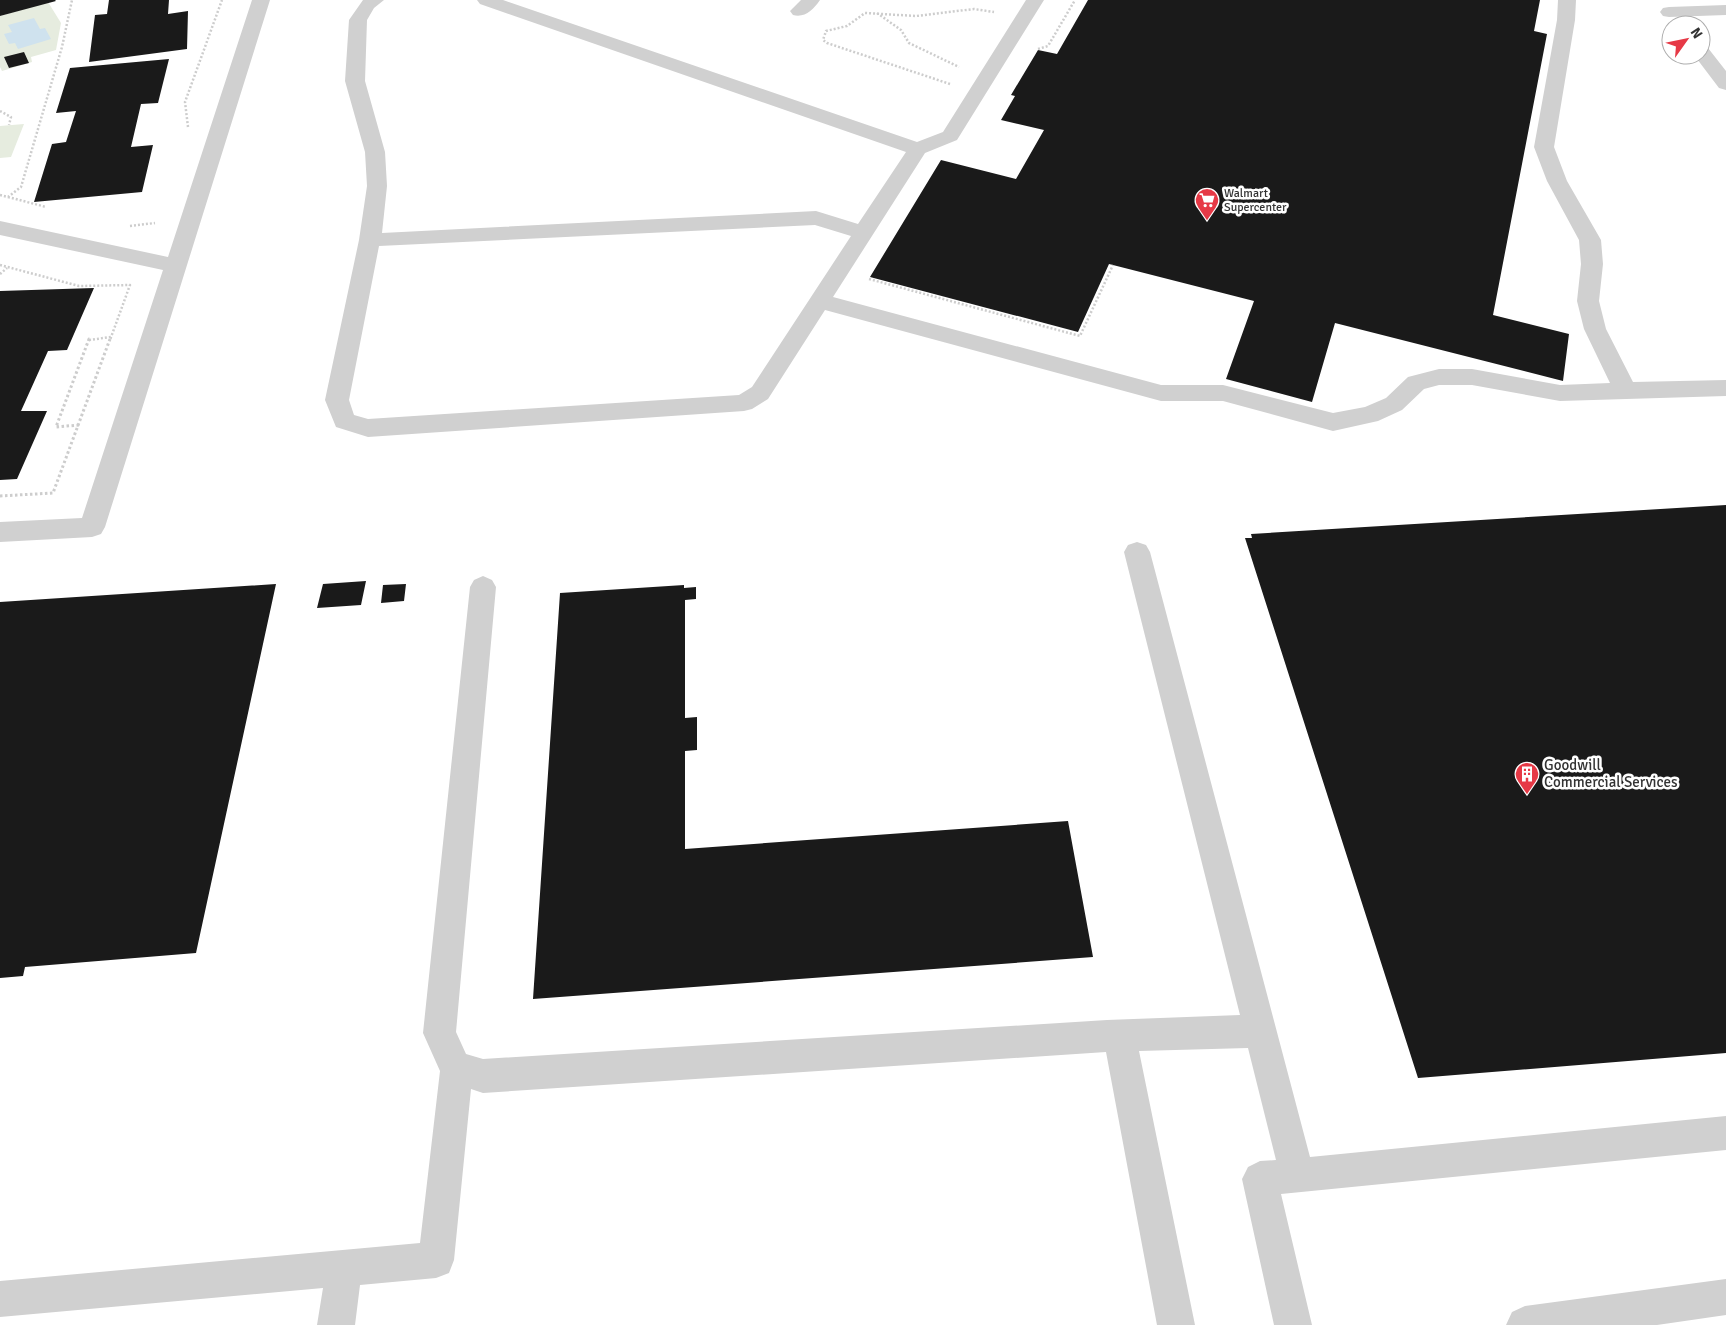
<svg xmlns="http://www.w3.org/2000/svg" width="1726" height="1325" viewBox="0 0 1726 1325" font-family="Signika,sans-serif">
	<rect width="100%" height="100%" fill="#fff"/>
	<path fill="#e6ecdf" d="M48,2L61,23L56,50L31,57L32,62L2,71L0,67V16Z
		M24,124L11,157L0,158V126Z"/>
	<path fill="#cfe2ee" d="M34,18L40,29L45,28L51,39L18,49L15,43L9,44L4,34L12,32L8,25Z"/>
	<path fill="#1a1a1a" d="M0,0H55L56,1L0,16Z
		M109,0H169L168,14L188,11L187,49L89,62L95,15L107,14Z
		M1088,0H1540L1534,31L1547,34L1493,315L1569,334L1563,381L1335,323L1312,402L1226,379L1254,301L1109,264L1078,332L870,277L941,160L1016,179L1044,130L1001,120L1015,96L1011,95L1038,50L1057,54Z
		M24,52L29,63L9,68L4,57Z
		M169,59L158,103L141,104L131,147L153,145L142,192L34,202L52,144L66,142L76,111L56,113L70,68Z
		M94,288L67,350L48,351L21,411H47L17,479L0,480V291Z
		M1726,505V1053L1418,1078L1245,538H1252L1251,534Z
		M366,581L361,605L317,608L323,584Z
		M276,584L196,953L25,967L23,976L0,978V602Z
		M406,584L404,601L381,603L383,585Z
		M684,585V588L696,587V599L685,600V718L697,717V750L685,751V849L1068,821L1093,957L533,999L560,593Z"/>
	<g fill="none" stroke-linecap="round" stroke-linejoin="round">
		<path stroke="#cdcdcd" stroke-width="2.5" stroke-dasharray="2 2" stroke-linecap="butt" d="M877,13L901,30L909,43L959,67
			M1038,49L1048,46L1075,0
			M950,84L827,43L823,40L826,31L847,26L865,13L916,16L974,9L994,12
			M0,111L11,117L9,125
			M188,127L185,102L222,0
			M0,195L8,197L21,187L62,47L72,0
			M8,197L46,207
			M130,226L155,223
			M0,265L79,286L130,285L110,340
			M0,274L7,268
			M869,279L1080,336L1113,265
			M89,340L111,337"/>
		<path stroke="#cdcdcd" stroke-width="3" stroke-dasharray="2.5 2.5" stroke-linecap="butt" d="M79,425L56,427L89,339H92
			M0,496L53,493L110,339"/>
		<path fill="#d0d0d0" fill-rule="evenodd" d="M252,0H270L105,527L101,534L92,537L0,542V522L82,518L163,270L0,235V221L168,257Z
			M363,0H384L374,8L367,20L365,81L385,152L387,186L382,233L816,211L858,224L906,152L480,4L477,0H503L917,142L943,132L1026,0H1044L957,140L925,153L833,297L1161,385H1223L1333,413L1365,407L1386,398L1408,377L1439,369H1472L1560,385L1610,383L1584,329L1577,301L1581,264L1579,240L1547,181L1534,147L1557,20L1558,0H1576L1575,20L1554,147L1567,181L1601,240L1603,264L1599,301L1606,329L1633,382L1726,380V396L1560,401L1472,385H1439L1424,389L1402,410L1378,421L1333,431L1223,401H1161L825,310L768,399L752,409L744,411L368,437L336,427L325,400L359,240L367,186L365,152L345,81L349,20ZM815,225L851,236L752,387L739,395L368,419L354,415L349,400L379,246Z
			M801,0H820C813,10 805,18 793,15L790,11Z
			M1726,5V15L1669,17L1663,16L1660,12L1663,8L1669,7Z
			M1701,46L1708,48L1726,71V90L1719,88L1694,55H1701Z
			M1137,542L1146,545L1150,552L1310,1157L1726,1116V1150L1281,1194L1312,1325H1274L1242,1179L1248,1167L1260,1161L1276,1160L1248,1048L1139,1051L1195,1325H1157L1106,1052L483,1093L471,1089L454,1260L449,1273L436,1278L360,1285L355,1325H317L323,1288L0,1317V1281L420,1243L440,1071L423,1033L470,587L474,580L483,576L492,580L496,587L456,1032L466,1054L483,1059L1107,1020L1240,1015L1124,552L1128,545Z
			M1726,1279V1315L1657,1325H1506L1512,1312L1525,1306Z"/>
	</g>
	<defs>
		<g id="supermarket-pin" transform="scale(1.25)"><path d="M0 17L-7.5 6A9.5 9.5 0 1 1 7.5 6Z" fill="#e63946" stroke="#fff"/><path d="M-6-5.5h2.5l.6 2H6L4.5 2H-2.5L-4.4-4H-6ZM-1.5 3.2a1.3 1.3 0 1 0 .1 0ZM3 3.2a1.3 1.3 0 1 0 .1 0Z" fill="#fff"/></g>
		<g id="building-pin" transform="scale(1.25)"><path d="M0 17L-7.5 6A9.5 9.5 0 1 1 7.5 6Z" fill="#e63946" stroke="#fff"/><path d="M-4-6H4V6H1V3H-1V6H-4ZM-2.5-4.3h1.7v1.8h-1.7ZM.8-4.3h1.7v1.8H.8ZM-2.5-1h1.7V.8h-1.7ZM.8-1h1.7V.8H.8Z" fill="#fff"/></g>
	</defs>
	<g fill-rule="evenodd">
		<use href="#supermarket-pin" x="1207" y="200"/>
		<use href="#building-pin" x="1527" y="774"/>
	</g>
	<g text-anchor="middle" stroke-width="5" stroke-linejoin="round" paint-order="stroke">
		<g font-size="12" fill="#333" stroke="#fff" text-anchor="start">
			<text x="1224" y="197">Walmart<tspan x="1224" dy="14">Supercenter</tspan></text>
		</g>
		<g font-size="15" fill="#333" stroke="#fff" text-anchor="start">
			<text x="1544" y="770">Goodwill<tspan x="1544" dy="17">Commercial Services</tspan></text>
		</g>
	</g>
	<g transform="translate(1686 40) rotate(57)"><circle r="24" fill="#ffffff" stroke="#adadad"/>
	<path d="M0-4L9 19L0 12L-9 19Z" fill="#e63946"/>
	<text y="-8" font-size="14" font-weight="bold" text-anchor="middle" fill="#333333">N</text>
	</g>
</svg>
